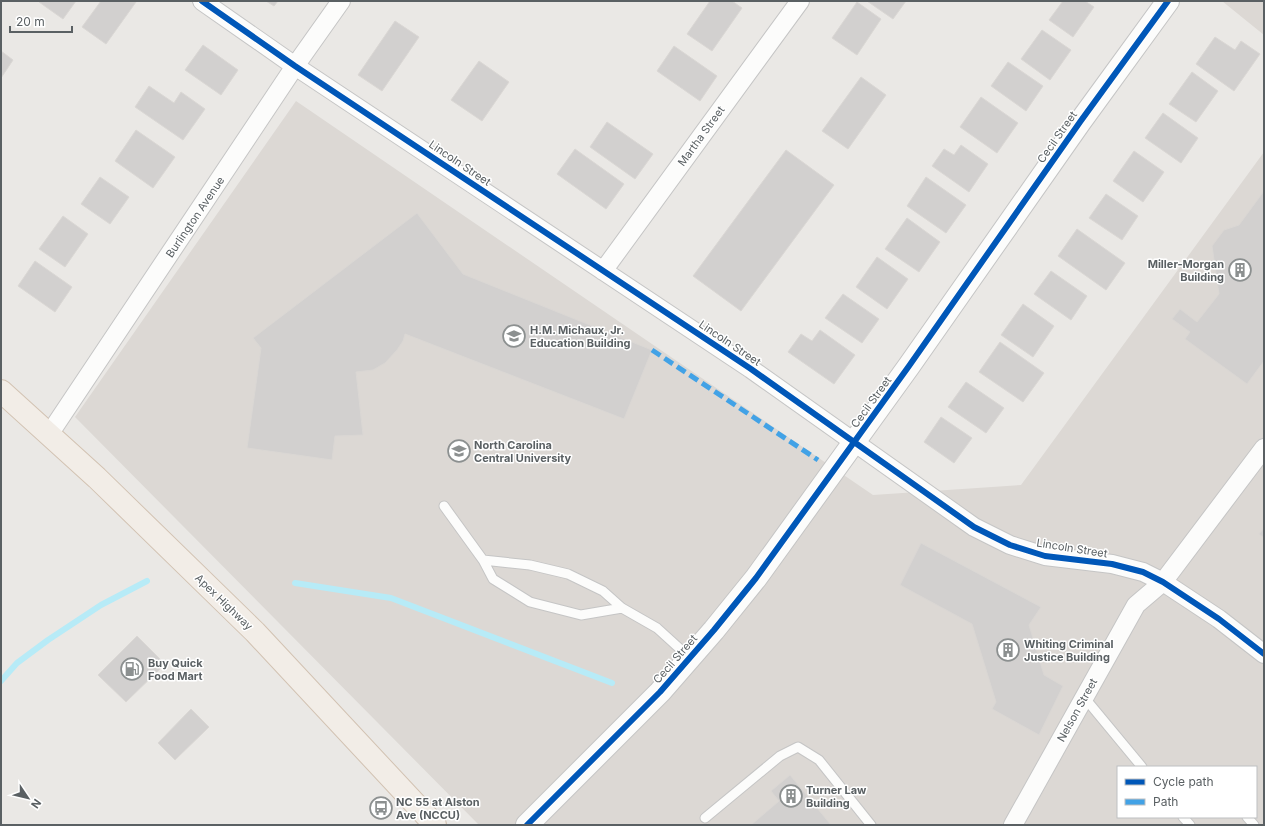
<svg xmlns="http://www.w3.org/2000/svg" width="1265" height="826" viewBox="0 0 1265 826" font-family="Inter,sans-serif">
	<rect width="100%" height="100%" fill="#eae8e5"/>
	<path fill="#dcd8d4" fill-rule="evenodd" d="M1222,1H1264V35Z
		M296,101L873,495L1021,485L1264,152V825H479L75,417ZM1118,767H1256V817H1118Z"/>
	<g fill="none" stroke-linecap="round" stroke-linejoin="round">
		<path stroke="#b7ebf7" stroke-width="6" d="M295,583L391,598L612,683
			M1,681L17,663L48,640L101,605L147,581"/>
	</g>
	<path fill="#d2d0cf" stroke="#dad7d4" d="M39,1H76L63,19L39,2Z
		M101,1L136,2L106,44L82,27Z
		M266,1H278L274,6Z
		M710,1H732L742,8L712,51L687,34Z
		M867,1H906L893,19Z
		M1063,1H1085L1094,7L1073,37L1049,20Z
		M857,2L881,19L857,55L832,38Z
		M395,21L419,37L382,91L358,75Z
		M1042,30L1071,50L1050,80L1021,59Z
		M1215,37L1235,50L1241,41L1260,54L1234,91L1196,64Z
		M203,45L238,70L221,95L185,70Z
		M674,46L717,76L700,101L657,71Z
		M1,51L13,60L1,78Z
		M479,61L509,82L482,121L451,100Z
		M1008,62L1043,86L1026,111L991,86Z
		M1192,72L1218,91L1196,122L1169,104Z
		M861,77L886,95L848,149L822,131Z
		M149,86L174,103L181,92L205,109L183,140L135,107Z
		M981,97L1018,123L997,153L960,127Z
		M1163,113L1198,138L1181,163L1145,138Z
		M607,122L653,154L635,179L590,147Z
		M136,130L175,157L153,188L115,161Z
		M961,145L988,164L969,192L932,166L944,149L954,155Z
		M575,149L624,184L606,209L557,174Z
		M786,150L834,185L741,311L693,276Z
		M1134,151L1164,172L1143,202L1113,181Z
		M100,177L129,197L110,224L81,204Z
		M926,177L966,205L946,233L907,206Z
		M1264,191V361L1247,384L1185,339L1190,332L1172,319L1180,309L1197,322L1219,294L1212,246L1224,230L1239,225Z
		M1106,194L1138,216L1122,240L1089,218Z
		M417,213L463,274L652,350L624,419L405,334L403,341L397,350L385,363L373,370L356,372L363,435L335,436L332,460L247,448L261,348L253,338Z
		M63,216L88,234L65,267L39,249Z
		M907,218L940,242L919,272L885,249Z
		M1077,229L1125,263L1106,290L1058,256Z
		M877,257L908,279L887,309L856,287Z
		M35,261L72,287L55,312L18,286Z
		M1051,271L1087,296L1071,320L1034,294Z
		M843,294L879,319L862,343L825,318Z
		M1023,304L1054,326L1033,357L1001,335Z
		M820,330L855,355L834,384L788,352L801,334L812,341Z
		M1000,342L1044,373L1023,402L979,372Z
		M966,382L1004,408L986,433L948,407Z
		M941,417L972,438L954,463L924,442Z
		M1264,528V538L1259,534Z
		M921,543L1041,607L1029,625L1044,675L1063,686L1039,735L992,709L996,702L972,624L900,585Z
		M137,636L165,664L126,702L98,675Z
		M191,709L209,727L175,760L158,743Z
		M790,775L831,825H751L779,801L771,791Z"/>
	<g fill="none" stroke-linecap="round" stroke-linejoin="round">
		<g stroke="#c5c5c5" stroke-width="11">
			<path id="service" d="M444,506L483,560L493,579L530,602L581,615L622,608
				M483,560L530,565L568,574L603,591L622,608L657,628L690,658
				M1084,697L1142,767
				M1183,817L1190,825
				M1247,817L1254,825
				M705,818L780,756L798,747L819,760L871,825"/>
		</g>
		<g stroke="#c5c5c5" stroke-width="20">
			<path id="minor" d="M202,1L295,66L751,369L974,527L1010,545L1045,556L1112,564L1143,572L1163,582L1219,619L1264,654
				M603,271L800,1
				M50,433L295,66L341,1
				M1013,825L1136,605L1163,582L1264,448"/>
		</g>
		<g stroke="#c5c5c5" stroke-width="24">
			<path id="tertiary" d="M527,825L660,692L714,630L756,578L909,366L1080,122L1168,1"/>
		</g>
		<g stroke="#d2c2b2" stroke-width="24">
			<path id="primary" d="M1,391L97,478L255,632L435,825"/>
		</g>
		<use href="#service" stroke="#fcfcfb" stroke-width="9"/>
		<use href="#minor" stroke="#fcfcfb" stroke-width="18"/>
		<use href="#tertiary" stroke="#fcfcfb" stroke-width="22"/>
		<use href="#primary" stroke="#f2ede7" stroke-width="22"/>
		<path stroke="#42a2e6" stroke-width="5" stroke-dasharray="10 5" stroke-linecap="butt" d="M652,350L818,460"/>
		<g stroke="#fff" stroke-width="8">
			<path id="cycleway" d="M202,1L295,66L751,369L974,527L1010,545L1045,556L1112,564L1143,572L1163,582L1219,619L1264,654
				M527,825L660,692L714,630L756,578L909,366L1080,122L1168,1"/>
		</g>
		<use href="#cycleway" stroke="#0057b8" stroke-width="6"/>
	</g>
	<defs>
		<g id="building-ring" transform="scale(1.15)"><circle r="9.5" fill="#fff" stroke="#8c9090" stroke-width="1.5"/><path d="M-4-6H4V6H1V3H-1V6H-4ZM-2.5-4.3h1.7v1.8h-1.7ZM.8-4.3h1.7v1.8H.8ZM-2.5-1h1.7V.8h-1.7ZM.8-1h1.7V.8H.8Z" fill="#8c9090"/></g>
		<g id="school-ring" transform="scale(1.15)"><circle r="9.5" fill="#fff" stroke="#8c9090" stroke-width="1.5"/><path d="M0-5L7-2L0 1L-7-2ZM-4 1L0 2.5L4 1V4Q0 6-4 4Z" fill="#8c9090"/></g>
		<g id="university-ring" transform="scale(1.15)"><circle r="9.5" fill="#fff" stroke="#8c9090" stroke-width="1.5"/><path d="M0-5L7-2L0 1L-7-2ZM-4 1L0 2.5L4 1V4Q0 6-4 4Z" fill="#8c9090"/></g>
		<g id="fuel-ring" transform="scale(1.15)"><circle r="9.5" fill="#fff" stroke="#8c9090" stroke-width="1.5"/><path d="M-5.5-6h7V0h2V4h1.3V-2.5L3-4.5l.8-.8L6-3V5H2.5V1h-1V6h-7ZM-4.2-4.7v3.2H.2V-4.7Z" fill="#8c9090"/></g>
		<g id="bus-ring" transform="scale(1.15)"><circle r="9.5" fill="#fff" stroke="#8c9090" stroke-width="1.5"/><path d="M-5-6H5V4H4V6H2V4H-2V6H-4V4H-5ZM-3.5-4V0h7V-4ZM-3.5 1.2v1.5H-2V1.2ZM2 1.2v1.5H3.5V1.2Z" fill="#8c9090"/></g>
	</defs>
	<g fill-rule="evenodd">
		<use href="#building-ring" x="1240" y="270"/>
		<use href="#school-ring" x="514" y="336"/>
		<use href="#university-ring" x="459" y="451"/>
		<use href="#building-ring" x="1008" y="650"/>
		<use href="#fuel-ring" x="132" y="669"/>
		<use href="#building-ring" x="791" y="796"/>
		<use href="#bus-ring" x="381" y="808"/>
	</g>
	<g text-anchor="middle" stroke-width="3" stroke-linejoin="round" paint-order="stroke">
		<g font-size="11" fill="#5a6063" stroke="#fff">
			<text transform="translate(701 136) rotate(-54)" y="4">Martha Street</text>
			<text transform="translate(1057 137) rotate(-55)" y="4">Cecil Street</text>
			<text transform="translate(460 163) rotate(34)" y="4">Lincoln Street</text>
			<text transform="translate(195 217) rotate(-56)" y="4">Burlington Avenue</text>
			<text transform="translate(730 343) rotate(34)" y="4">Lincoln Street</text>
			<text transform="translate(871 402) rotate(-54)" y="4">Cecil Street</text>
			<text transform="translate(1072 548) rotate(9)" y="4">Lincoln Street</text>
			<text transform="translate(224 602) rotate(44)" y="4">Apex Highway</text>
			<text transform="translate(675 659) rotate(-49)" y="4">Cecil Street</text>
			<text transform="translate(1077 710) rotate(-61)" y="4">Nelson Street</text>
		</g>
		<g font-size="11" font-weight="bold" fill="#5a6063" stroke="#fff" text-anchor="start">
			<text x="1224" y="268" text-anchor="end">Miller-Morgan<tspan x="1224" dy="13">Building</tspan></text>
			<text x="530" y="334">H.M. Michaux, Jr.<tspan x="530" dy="13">Education Building</tspan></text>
			<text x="474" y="449">North Carolina<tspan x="474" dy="13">Central University</tspan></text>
			<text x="1024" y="648">Whiting Criminal<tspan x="1024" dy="13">Justice Building</tspan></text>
			<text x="148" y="667">Buy Quick<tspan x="148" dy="13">Food Mart</tspan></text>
			<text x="806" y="794">Turner Law<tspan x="806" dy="13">Building</tspan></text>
			<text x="396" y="806">NC 55 at Alston<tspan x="396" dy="13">Ave (NCCU)</tspan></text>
		</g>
	</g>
	<rect width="1265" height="826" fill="none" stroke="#5a6063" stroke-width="4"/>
	<rect x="1117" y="766" width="140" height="52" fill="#ffffff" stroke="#bdbfc1"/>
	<rect x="1125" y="779" width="20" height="6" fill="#0057b8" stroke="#bdbfc1"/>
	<text x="1153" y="786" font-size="12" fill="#5a6063">Cycle path</text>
	<rect x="1125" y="799" width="20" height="6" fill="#42a2e6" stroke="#bdbfc1"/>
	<text x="1153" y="806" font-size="12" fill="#5a6063">Path</text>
	<g transform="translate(28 798) rotate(125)" stroke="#ffffff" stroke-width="3" paint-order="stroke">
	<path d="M0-3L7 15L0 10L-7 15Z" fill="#5a6063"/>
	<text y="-6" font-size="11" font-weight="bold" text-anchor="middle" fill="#5a6063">N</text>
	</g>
	<path d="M10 26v6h62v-6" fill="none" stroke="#5a6063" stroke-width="2"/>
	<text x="16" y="26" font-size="12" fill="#5a6063" stroke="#ffffff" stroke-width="3" paint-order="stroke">20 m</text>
</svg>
